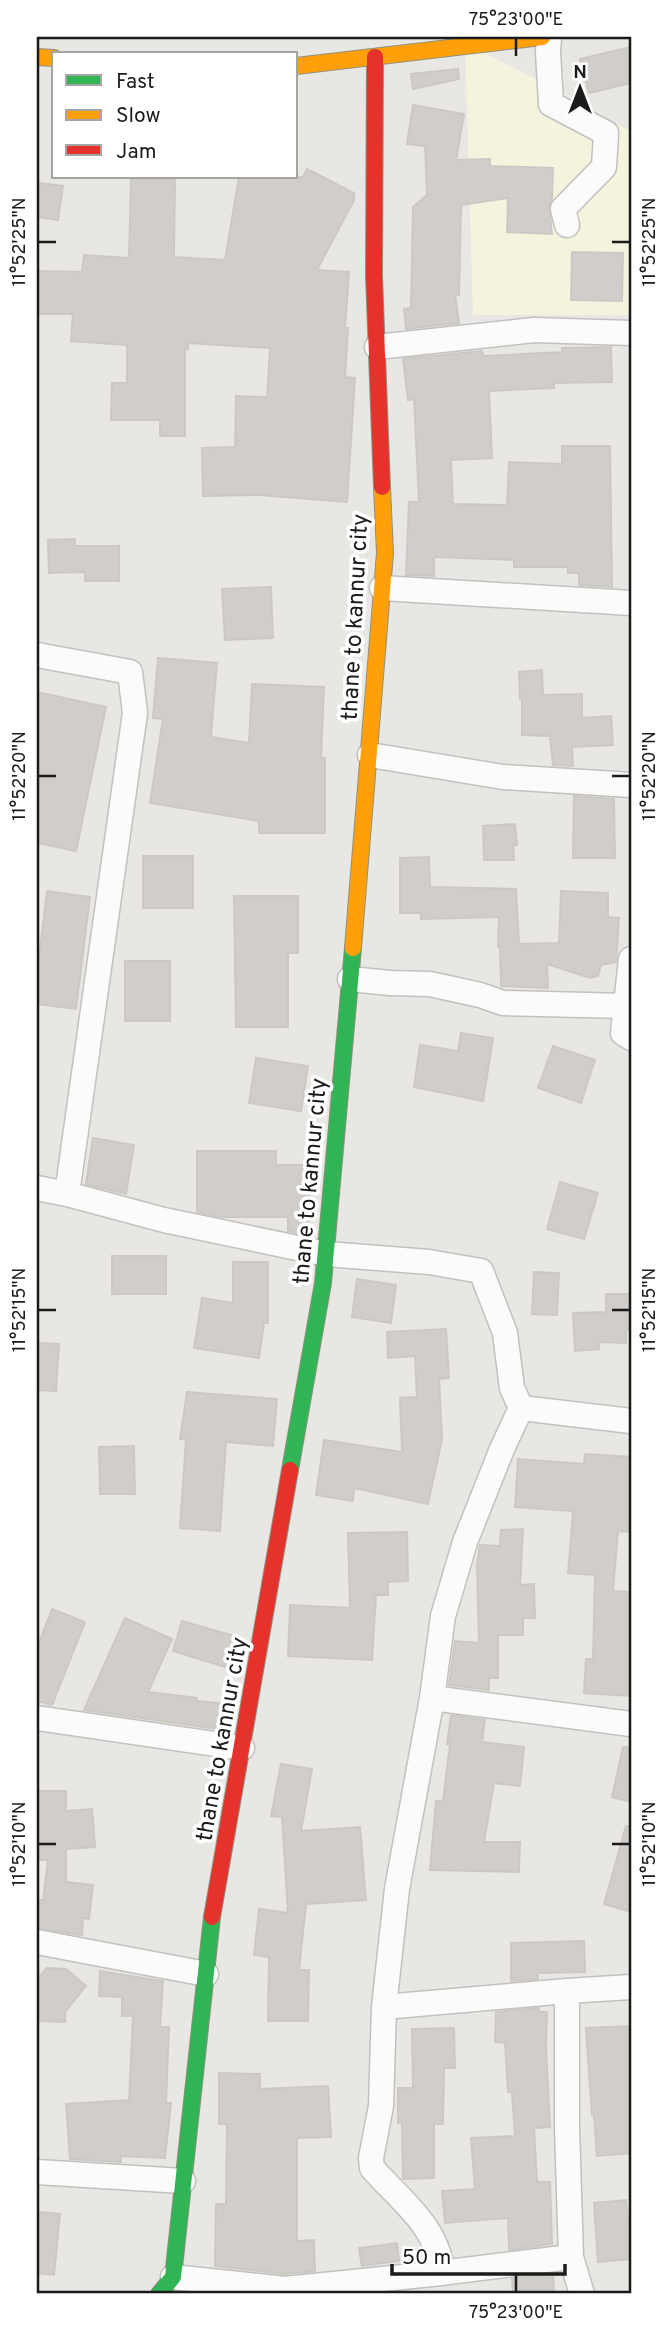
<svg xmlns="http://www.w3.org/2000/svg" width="668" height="2331" viewBox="0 0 668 2331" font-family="Overpass,sans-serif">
	<rect width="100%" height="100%" fill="#e9e7e3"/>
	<path fill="#f4f3dd" d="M465,43L555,89L631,132V315H473Z"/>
	<path fill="#d0cdca" stroke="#ccc9c4" stroke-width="2" d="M631,47V83L589,93L580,59Z
		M458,69L459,79L413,89L411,74Z
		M413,105L464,114L456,160L490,159V166L553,168L552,199L549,206L552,234L507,232L508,198L461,205L459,295H455L459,323L406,329L404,309L411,308L413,207L427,195L425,146L407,144Z
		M307,169L354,193V200L317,270L349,272L345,328H348L345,377L355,378L347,502L259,495L203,496L202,448L235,447L236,396L267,397L270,348L188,343V349H185V436H160V420H111L112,383H127V345L71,341L73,314H37V271L82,272L84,255L129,258L131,179H175L174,257L225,260L239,177H303Z
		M37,183L63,186L58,220L37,217Z
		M572,252L623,253L622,301L571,300Z
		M611,347L612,382L554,383V388L489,391L492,458L451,460L453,504L507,505L509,462L562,464V446H610L612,587L579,585V573H568V567H514V560L434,557V576L406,575L409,502H419L414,399L408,400L403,359L482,351L484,356L562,352V348Z
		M75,539V546H119V581H85V572L49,573L48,540Z
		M271,587L273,638L225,640L222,589Z
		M158,658L217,663L211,737L249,743L252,684L324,687L321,758H325V833H259V821L150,803L163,719L153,718Z
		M542,670L543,695L582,694V718L611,716L613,745L572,747L573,766L553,765L550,736L522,735V699H520L519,672Z
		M37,692L106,707L76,851L37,843Z
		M574,796L614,799L615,858H573Z
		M515,824L517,845L513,846L514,860H484L483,826Z
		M143,856H193V908H143Z
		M429,857L430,887L516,889L519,944L559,943L561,891L608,893V917L619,918L616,962L601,965L598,976L590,978L547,964L548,988L501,986L500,948L498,947L499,917L421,919V913H400V858Z
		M47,891L90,897L76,1009L37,1004V958H39Z
		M234,896H298V953H288V1027H236Z
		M125,961H170V1021H125Z
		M461,1033L493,1038L483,1101L414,1087L420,1045L458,1051Z
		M553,1046L595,1060L581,1103L538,1088Z
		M256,1058L308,1066L301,1111L249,1103Z
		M93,1138L134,1145L126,1194L86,1184Z
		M197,1151H276V1165H312L307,1235L288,1231V1217H221L197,1212Z
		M560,1182L598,1193L584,1239L547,1229Z
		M112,1256H166V1294H112Z
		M233,1262H268V1323H264L259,1358L194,1348L202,1298L233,1303Z
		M534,1272L559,1273L557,1315L532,1314Z
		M357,1279L396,1285L391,1323L352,1317Z
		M606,1294H631V1330H626V1343L599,1342V1349L575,1351L573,1313L606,1312Z
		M446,1329L449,1378L439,1379L442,1439L428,1504L354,1488L353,1501L316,1495L324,1440L402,1452L400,1398L417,1397L415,1356L388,1358L387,1332Z
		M37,1343L59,1344L56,1391L37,1390Z
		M187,1392L277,1399L273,1446L226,1442L220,1531L180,1528L186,1439H180Z
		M134,1446L135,1494H100L99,1447Z
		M585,1454L631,1457V1503L628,1532L618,1531L613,1591L631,1592V1696L584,1693L586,1659H593L595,1575L568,1573L573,1511L515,1507L518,1459L584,1464Z
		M523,1529L520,1585L534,1584L535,1618H523V1635H498V1678H489V1690L449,1685L455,1641L479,1643L477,1565L480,1545L500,1546L501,1530Z
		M407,1532L408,1581L388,1582V1595H376L372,1660L288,1656L290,1605L350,1608L348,1533Z
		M52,1609L85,1622L52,1705L37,1701V1648Z
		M125,1618L172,1639L148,1692L197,1698V1701L229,1704L225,1730L84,1710Z
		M182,1621L241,1638L235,1670L173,1651Z
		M451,1715L485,1720L482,1742L524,1747L520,1786L494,1783L484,1842H520L519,1872L430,1870L436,1801H443L450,1744H447Z
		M623,1747L631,1748V1802L612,1797Z
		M281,1764L312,1769L301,1831L360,1827L366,1900L306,1904L299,1970H309L308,2021H268L269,1957L254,1955L259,1909L288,1913L282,1817L271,1816Z
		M37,1791H66V1811L92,1809L95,1847L66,1849V1882L93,1885L89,1919L83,1918L82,1935L37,1928V1900H43L48,1860H37Z
		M626,1826L631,1827V1912L604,1904Z
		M584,1941L585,1972L538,1973V1979L511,1981V1943Z
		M47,1968L66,1969L86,1986L65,2012V2022L37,2021V1979Z
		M100,1971L163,1981L160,2027H169L166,2103H171L165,2158L121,2156V2162L70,2159L66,2104L129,2100L133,2016H122V1997L99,1996Z
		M539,2008V2012H547L546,2047L550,2127L534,2128L537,2182H550L552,2244L509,2250L508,2218L445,2223L442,2191L475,2189L471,2138L515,2136L512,2092H508L505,2043L495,2042L496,2012Z
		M631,2026V2153L597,2156L594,2115H592L586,2028Z
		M454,2028L455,2068H444L443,2124H434V2178L403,2179L402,2123H398V2088H413L412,2029Z
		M219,2073L260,2074V2089L328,2086L331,2137L297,2138V2241L314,2240L315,2271L285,2274L215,2266L216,2204H226L227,2124H219Z
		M626,2200L628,2222H631V2259L598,2262L594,2203Z
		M37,2212L60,2214L54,2275L37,2273Z
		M397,2243L399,2261L362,2266L359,2248Z
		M553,2274L554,2294H513L512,2279Z"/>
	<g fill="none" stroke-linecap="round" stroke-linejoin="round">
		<g stroke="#c2c1bf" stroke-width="27">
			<path id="street" d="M549,37L548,52L551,104L606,133L604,167L563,209L567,225
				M377,347L534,330L631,333
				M382,588L631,603
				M37,655L130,672L135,713L67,1194
				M370,755L503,777L631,785
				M631,959L623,1033L631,1038
				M350,979L390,983L430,984L480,995L503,1003L625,1006
				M37,1188L67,1194L164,1220L326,1254L429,1262L481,1271L505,1333L512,1388L521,1408L631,1421
				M432,1698L631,1724
				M37,1718L242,1748
				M37,1942L206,1974
				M384,2007L567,1991L631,1987
				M37,2172L183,2181
				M571,2257L582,2294
				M442,2273C439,2227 400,2200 372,2168L371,2158L381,2106L384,2007L397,1889L432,1698L443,1616L465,1542L502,1449L521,1408
				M173,2277L285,2289L432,2274L571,2257L567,2128V1991"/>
		</g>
		<g stroke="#8f917d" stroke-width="18">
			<path id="fast" d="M290,1470L323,1283L353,948
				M159,2294L173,2277L212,1917"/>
		</g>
		<g stroke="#8f917d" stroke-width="18">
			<path id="slow" d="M37,57L54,58
				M296,66L542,37
				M353,948L385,553L382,487"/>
		</g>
		<g stroke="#8f917d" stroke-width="18">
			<path id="jam" d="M375,57L374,276L382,487
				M212,1917L290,1470"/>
		</g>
		<use href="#street" stroke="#fcfbfb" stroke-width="24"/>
		<use href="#fast" stroke="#30b455" stroke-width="16"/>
		<use href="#slow" stroke="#ff9f0a" stroke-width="16"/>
		<use href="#jam" stroke="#e5322d" stroke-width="16"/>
	</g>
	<path fill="none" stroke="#1b1b1b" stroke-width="2.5" d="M516,38V56M38,242H56M612,242H630M38,776H56M612,776H630M38,1310H56M612,1310H630M38,1844H56M612,1844H630M516,2275V2292"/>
	<g text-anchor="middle" stroke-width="7" stroke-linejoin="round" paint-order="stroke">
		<g font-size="23" fill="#1b1b1b" stroke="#fff">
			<text transform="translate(354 617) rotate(-87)" y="8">thane to kannur city</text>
			<text transform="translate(309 1181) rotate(-85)" y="8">thane to kannur city</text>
			<text transform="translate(221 1739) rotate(-80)" y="8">thane to kannur city</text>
		</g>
	</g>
	<rect width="668" height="2331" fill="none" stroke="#ffffff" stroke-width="77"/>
	<rect x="52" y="52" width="245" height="126" fill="#ffffff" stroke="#a4a4a4" stroke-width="2"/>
	<rect x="66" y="75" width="35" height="10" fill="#30b455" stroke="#a4a4a4" stroke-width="2"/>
	<text x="116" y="88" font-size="21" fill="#1b1b1b">Fast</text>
	<rect x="66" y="110" width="35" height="10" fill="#ff9f0a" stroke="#a4a4a4" stroke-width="2"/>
	<text x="116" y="122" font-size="21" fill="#1b1b1b">Slow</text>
	<rect x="66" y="145" width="35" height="10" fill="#e5322d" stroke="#a4a4a4" stroke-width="2"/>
	<text x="116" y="158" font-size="21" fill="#1b1b1b">Jam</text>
	<g transform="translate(580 88)" stroke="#ffffff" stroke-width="5" paint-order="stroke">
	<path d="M0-5L12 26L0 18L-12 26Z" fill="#1b1b1b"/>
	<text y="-10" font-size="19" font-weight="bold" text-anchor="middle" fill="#1b1b1b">N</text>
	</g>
	<path d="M392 2264v10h173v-10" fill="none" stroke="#1b1b1b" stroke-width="3.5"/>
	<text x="402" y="2264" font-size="21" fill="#1b1b1b" stroke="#ffffff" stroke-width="5" paint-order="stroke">50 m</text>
	<rect x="38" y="38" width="592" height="2254" fill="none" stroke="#1b1b1b" stroke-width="2.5"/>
	<g font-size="18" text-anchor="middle" fill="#1b1b1b">
		<text x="516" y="25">75°23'00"E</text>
		<text transform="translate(19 242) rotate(-90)" y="6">11°52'25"N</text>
		<text transform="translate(649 242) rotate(-90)" y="6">11°52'25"N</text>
		<text transform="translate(19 776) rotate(-90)" y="6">11°52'20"N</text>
		<text transform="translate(649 776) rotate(-90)" y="6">11°52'20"N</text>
		<text transform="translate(19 1310) rotate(-90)" y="6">11°52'15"N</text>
		<text transform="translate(649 1310) rotate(-90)" y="6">11°52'15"N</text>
		<text transform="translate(19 1844) rotate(-90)" y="6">11°52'10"N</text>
		<text transform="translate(649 1844) rotate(-90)" y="6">11°52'10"N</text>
		<text x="516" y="2318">75°23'00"E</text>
	</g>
</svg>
